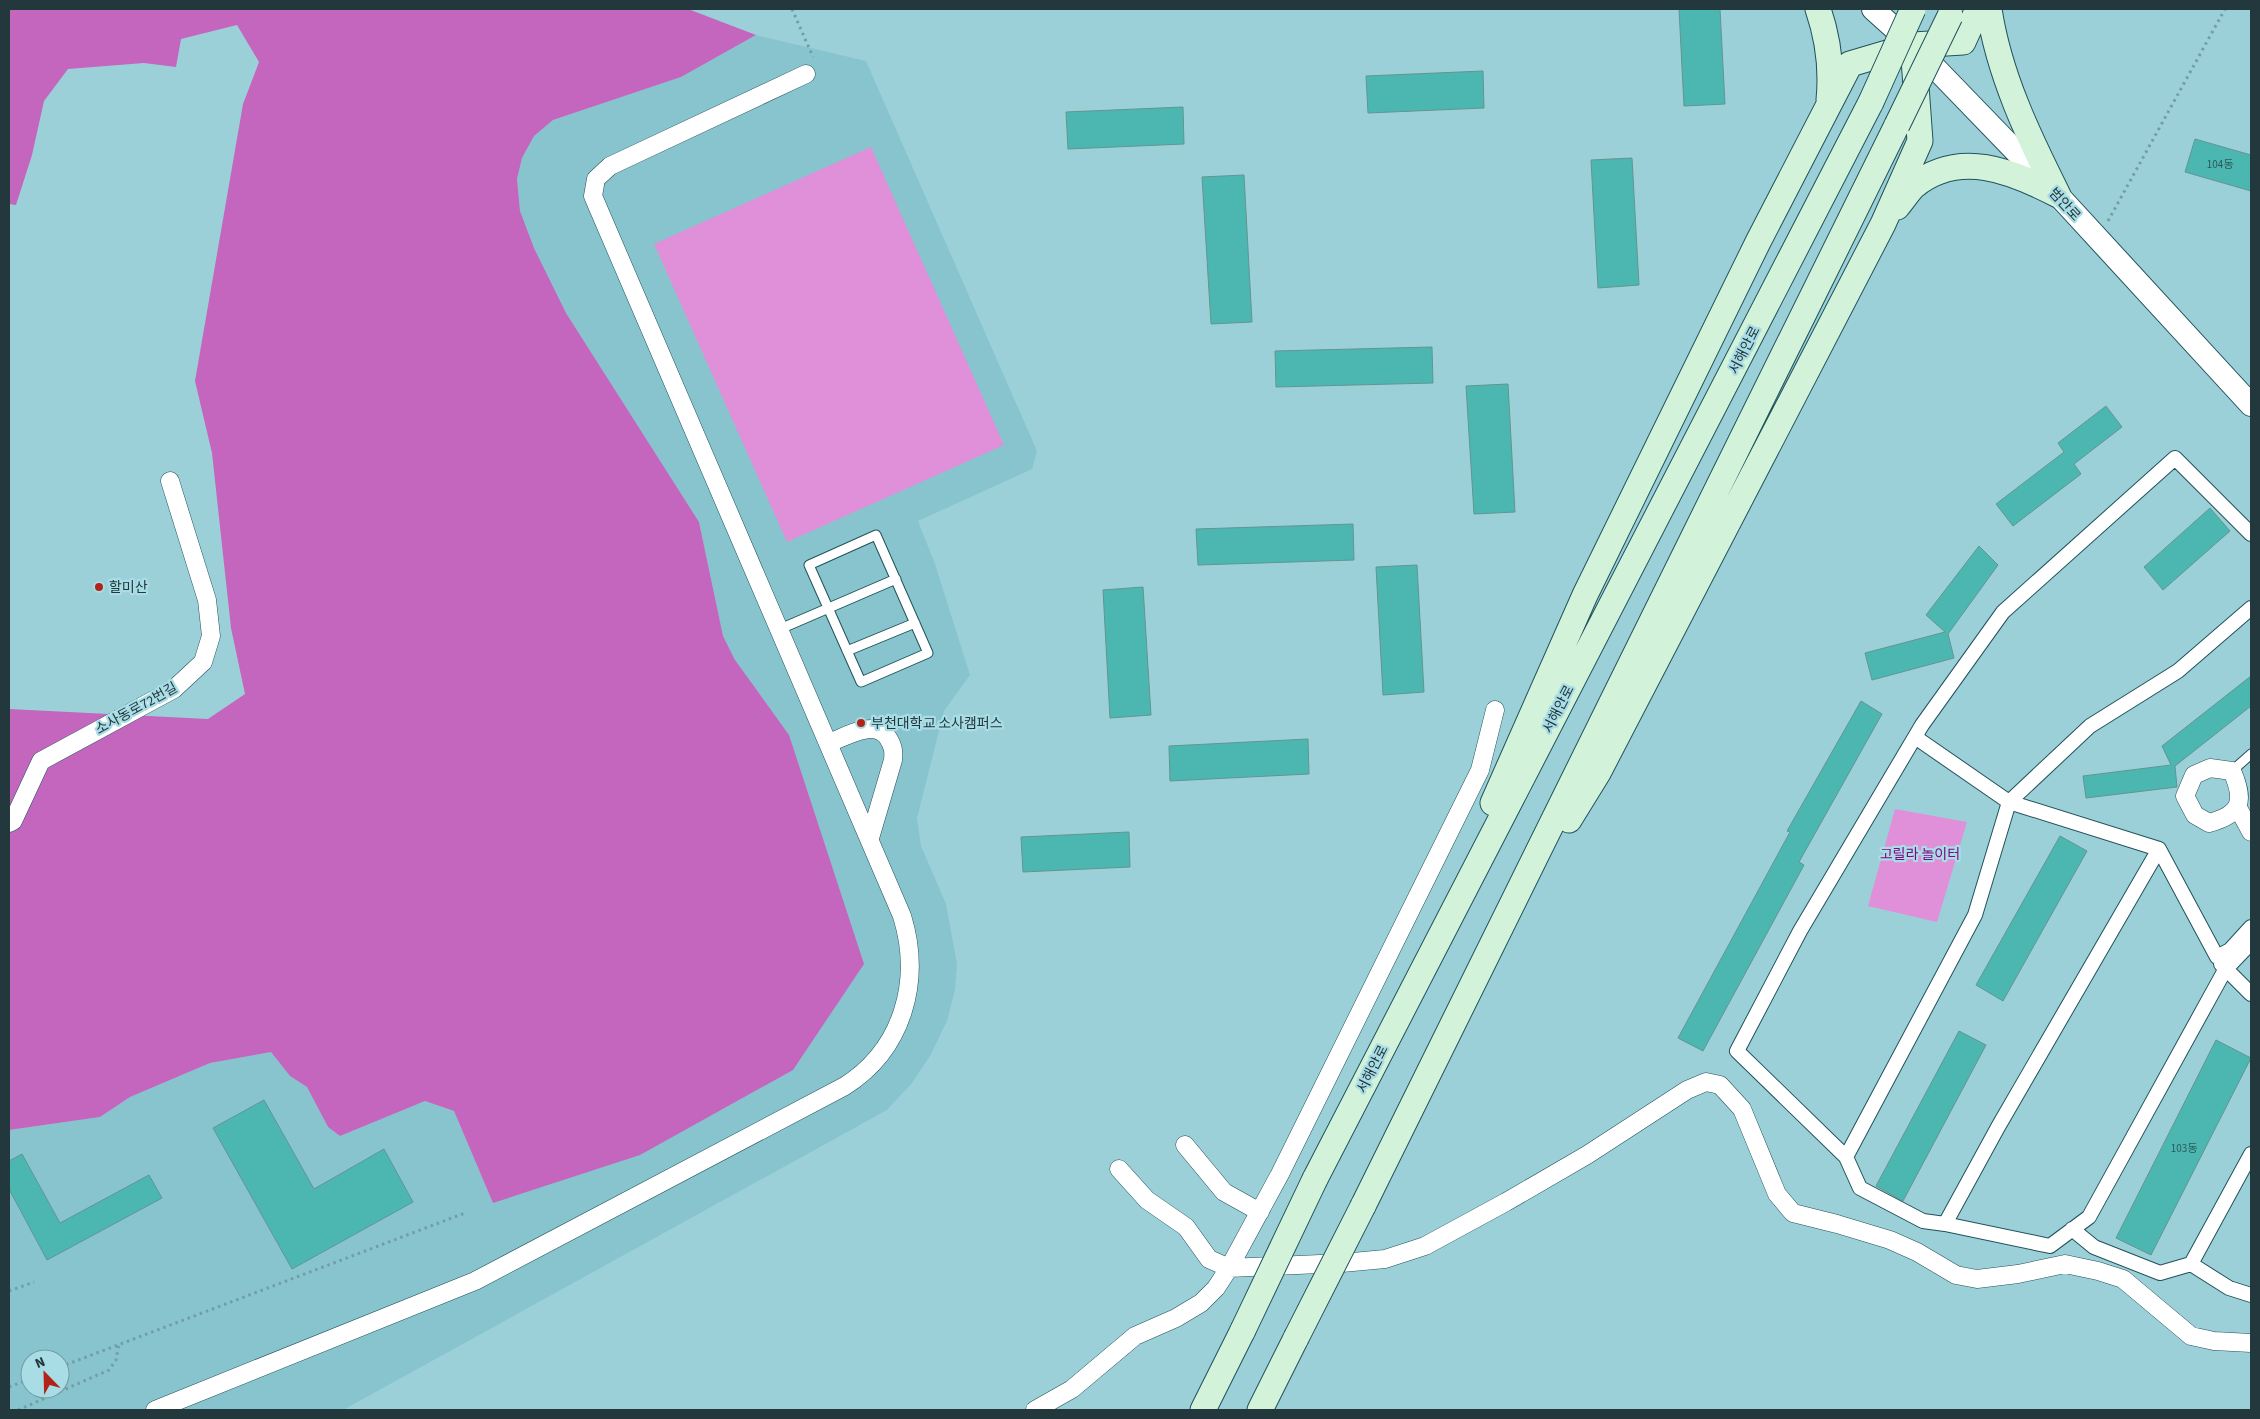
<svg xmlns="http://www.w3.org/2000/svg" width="2260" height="1419" viewBox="0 0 2260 1419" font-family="'Source Sans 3','Noto Sans KR',sans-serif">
	<rect width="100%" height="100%" fill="#9cd0d9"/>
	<path fill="#88c4ce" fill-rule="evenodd" d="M756,35L866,61L1037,451L1032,469L918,521L935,564L970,675L944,711L917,818L921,846L946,904L957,964L955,990L947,1021L930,1056L912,1083L887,1110L343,1410H9V1130L100,1117L130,1097L210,1063L271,1052L290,1076L307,1087L328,1127L340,1136L425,1101L454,1111L493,1203L735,660L723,636L699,522L566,313L534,248L520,211L517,179L522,158L534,136L553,120L681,77ZM30,1359H60V1389H30Z"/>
	<path fill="#df90d9" d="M871,147L1004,445L787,542L654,244Z
		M1895,809L1967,822L1937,922L1868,906Z"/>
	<path fill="#c465be" d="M9,9H688L756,35L681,77L553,120L534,136L522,158L517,179L520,211L534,248L566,313L699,522L723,636L735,660L789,735L864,964L793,1070L640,1155L493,1203L454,1111L425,1101L340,1136L328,1127L307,1087L290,1076L271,1052L210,1063L130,1097L100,1117L9,1130V709L208,719L245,694L231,628L212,453L195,381L243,104L259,62L237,25L181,39L176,67L144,63L68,69L44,101L32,155L16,205L9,204Z"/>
	<path fill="#4cb7b0" stroke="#629591" d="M1679,9H1720L1725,104L1684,106Z
		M1483,71L1484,108L1368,113L1366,76Z
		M1183,107L1184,144L1068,149L1066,112Z
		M2195,139L2251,155V191L2185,172Z
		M1632,158L1639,285L1598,288L1591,160Z
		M1244,175L1252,322L1211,324L1202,177Z
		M1432,347L1433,383L1276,387L1275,351Z
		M1508,384L1515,512L1474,514L1466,386Z
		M2106,406L2122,427L2074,464L2081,474L2013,526L1996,504L2064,452L2058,443Z
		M2210,508L2230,531L2163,590L2144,567Z
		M1353,524L1354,560L1198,565L1196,529Z
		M1979,546L1998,565L1948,634L1954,658L1872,680L1865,653L1945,632L1926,615Z
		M1417,565L1424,692L1383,695L1376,567Z
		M1143,587L1151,715L1110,718L1103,590Z
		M2251,676V706L2175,766L2177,787L2086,798L2083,776L2171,765L2162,746Z
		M1861,701L1882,714L1799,862L1804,865L1703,1051L1678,1038L1790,832L1787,831Z
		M1308,739L1309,774L1170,781L1169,746Z
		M1129,832L1130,867L1023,872L1021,837Z
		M2060,836L2087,851L2003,1001L1976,985Z
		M1959,1031L1986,1045L1903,1201L1876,1186Z
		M2216,1040L2251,1058L2151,1255L2116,1238Z
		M264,1100L314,1189L384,1149L413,1202L292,1269L213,1128Z
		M22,1154L60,1223L149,1175L162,1198L47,1260L9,1189V1161Z"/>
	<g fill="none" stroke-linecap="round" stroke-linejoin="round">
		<g stroke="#20525a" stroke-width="11">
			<path id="service" d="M876,535L928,653L861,682L809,565Z
				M780,629L896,579
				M847,651L915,623
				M2232,771L2251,754"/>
		</g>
		<g stroke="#20525a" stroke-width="16">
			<path id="pedestrian" d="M2251,534L2175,458L2003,612L1922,725L1800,931L1737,1051L1846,1157L1975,915L2009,802L2090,726L2178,671L2251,608
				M1915,737L2009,802L2159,849L2217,957L2230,950L2251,927
				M2159,849L1998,1127L1945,1224L2050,1246L2089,1217L2225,970L2251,943
				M2221,964L2251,994
				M2251,1154L2191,1264L2229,1288L2251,1295
				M1846,1157L1860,1188L1923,1221L1945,1224
				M2072,1229L2094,1247L2160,1273L2191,1264"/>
		</g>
		<g stroke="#20525a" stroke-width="19">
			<path id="minor" d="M829,743C845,737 875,718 888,738C893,746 894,751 893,760L870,838
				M2210,768L2232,771C2245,801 2242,814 2209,823L2195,815L2185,796L2194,775Z
				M2237,806L2251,832
				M9,823L13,821L41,761L174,689L203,662L211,636L207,600L170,481
				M1185,1145L1224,1192L1260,1212
				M1119,1169L1147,1200L1186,1227L1209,1259L1229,1268L1342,1263L1385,1259L1425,1246L1506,1202L1587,1155L1687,1090L1706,1082L1720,1085L1742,1109L1777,1194L1793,1213L1837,1224L1890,1240L1917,1252L1956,1275L1977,1279L2018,1274L2065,1264L2098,1271L2123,1279L2191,1336L2214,1341L2251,1343
				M155,1410L475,1281L845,1086C903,1049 922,981 902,916L593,196L596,179L610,166L806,74
				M1035,1410L1072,1389L1135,1336L1176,1318L1201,1303L1216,1288L1229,1268L1280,1174L1480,770L1495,710"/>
		</g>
		<g stroke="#20525a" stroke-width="24">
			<path id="tertiary" d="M1873,9L1913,45L2058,195L2251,405"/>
		</g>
		<g stroke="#20525a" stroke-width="27">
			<path id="secondary" d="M1818,9C1828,38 1832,69 1829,100
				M1989,9C1999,75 2028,135 2058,195
				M1897,207C1903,200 1908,192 1914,186C1959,149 2012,171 2058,195
				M1493,803L1585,595L1758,242L1850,64L1911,46
				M1569,820L1598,773L1883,224L1920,141L1913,45L1963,42L1978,9
				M1315,1179L1871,102
				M1363,1206L1897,125
				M1203,1410L1243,1330
				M1260,1410L1296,1338"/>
		</g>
		<path stroke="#739da4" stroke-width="3" stroke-dasharray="2.5 4" stroke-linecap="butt" d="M792,9L813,57
			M2108,221L2225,9
			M9,1291L34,1282
			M60,1367L465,1213
			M9,1387L30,1379
			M18,1410L109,1370L116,1360L119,1343"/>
		<use href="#service" stroke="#fff" stroke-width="9"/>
		<use href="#pedestrian" stroke="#fff" stroke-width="14"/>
		<use href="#minor" stroke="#fff" stroke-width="18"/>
		<use href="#tertiary" stroke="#fff" stroke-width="22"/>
		<use href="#secondary" stroke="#d3f2da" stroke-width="25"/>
		<g stroke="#20525a" stroke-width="27" stroke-linecap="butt">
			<path id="secondary-bridge" d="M1871,102L1913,9
				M1897,125L1950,16
				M1243,1330L1315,1179
				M1296,1338L1363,1206"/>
		</g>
		<use href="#secondary-bridge" stroke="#d3f2da" stroke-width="25"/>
	</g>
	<g fill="#b22419" stroke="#a9dde6" stroke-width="2">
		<circle cx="99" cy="587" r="5"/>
		<circle cx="861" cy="723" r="5"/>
	</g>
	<g text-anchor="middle" stroke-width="4.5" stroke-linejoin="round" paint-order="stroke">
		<g font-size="11" fill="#2d5859">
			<text x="2220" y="168">104동</text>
			<text x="2184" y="1152">103동</text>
		</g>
		<g font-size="14" fill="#23383c" stroke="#a9dde6">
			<text transform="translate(2065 204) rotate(47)" y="5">범안로</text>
			<text transform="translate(1744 350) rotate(-63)" y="5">서해안로</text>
			<text transform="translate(136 708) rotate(-29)" y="5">소사동로72번길</text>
			<text transform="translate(1558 709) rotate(-63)" y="5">서해안로</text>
			<text transform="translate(1372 1069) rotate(-63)" y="5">서해안로</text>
		</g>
		<g font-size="14" fill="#23383c" stroke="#a9dde6" text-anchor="start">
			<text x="109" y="592">할미산</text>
			<text x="871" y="728">부천대학교 소사캠퍼스</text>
		</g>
		<g font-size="14" fill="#840581" stroke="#a9dde6">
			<text x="1920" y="859">고릴라 놀이터</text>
		</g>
	</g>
	<rect width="2260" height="1419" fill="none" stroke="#23383c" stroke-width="20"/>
	<g transform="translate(45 1374) rotate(337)"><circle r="24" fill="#a9dde6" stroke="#739ba2"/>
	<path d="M0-4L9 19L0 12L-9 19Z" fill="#b22419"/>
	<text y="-8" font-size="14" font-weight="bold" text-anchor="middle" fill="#23383c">N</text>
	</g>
</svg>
